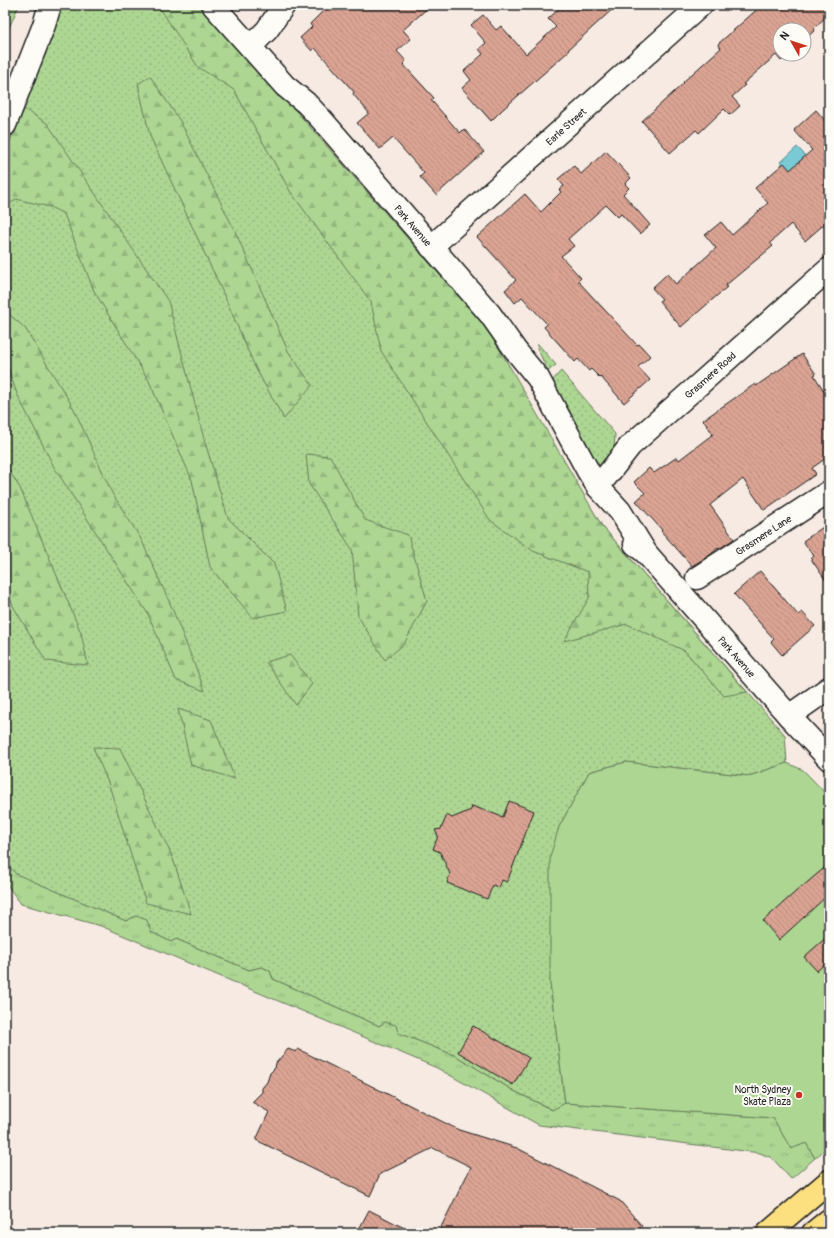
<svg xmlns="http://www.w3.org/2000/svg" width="834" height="1238" viewBox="0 0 834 1238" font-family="Pangolin,sans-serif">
	<defs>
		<pattern id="grass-dots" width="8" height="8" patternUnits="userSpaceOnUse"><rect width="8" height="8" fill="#add693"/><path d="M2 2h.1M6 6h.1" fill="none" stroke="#94b77e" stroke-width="1.8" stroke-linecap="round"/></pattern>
		<pattern id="forest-firs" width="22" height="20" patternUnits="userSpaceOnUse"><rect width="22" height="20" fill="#add693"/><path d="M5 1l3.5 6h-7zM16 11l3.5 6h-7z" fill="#94b77e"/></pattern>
		<pattern id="park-tufts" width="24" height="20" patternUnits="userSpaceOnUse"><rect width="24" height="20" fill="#add693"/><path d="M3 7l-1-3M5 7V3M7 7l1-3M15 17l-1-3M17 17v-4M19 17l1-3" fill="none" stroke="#94b77e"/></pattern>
		<pattern id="building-back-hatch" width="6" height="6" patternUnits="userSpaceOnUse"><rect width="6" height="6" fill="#daa393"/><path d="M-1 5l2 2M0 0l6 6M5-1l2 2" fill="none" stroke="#ba8c7e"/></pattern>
	</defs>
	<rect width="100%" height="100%" fill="#f6eae3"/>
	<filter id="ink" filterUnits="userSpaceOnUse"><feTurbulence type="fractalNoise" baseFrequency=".025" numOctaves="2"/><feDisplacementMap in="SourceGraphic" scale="8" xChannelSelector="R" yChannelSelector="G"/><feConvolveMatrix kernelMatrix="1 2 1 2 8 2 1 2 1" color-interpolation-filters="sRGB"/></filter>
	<g filter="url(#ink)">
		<path fill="url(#grass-dots)" stroke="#647958" d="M63,5H203L582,493L602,526L785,735L787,763L749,776L626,762L589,772L559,827L550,983L565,1103L553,1110L514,1091L456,1056L398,1033L385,1022L379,1026L273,979L270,971L262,967L249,970L176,939L171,942L151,932L136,916L126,921L15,874L5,862V147Z
			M538,344L556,365L548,371L537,348Z
			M561,371L615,434L614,450L597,473L582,455L553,380Z"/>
		<path fill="url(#forest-firs)" stroke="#647958" d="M158,5H203L489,331L602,526L747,692L724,696L685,651L627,624L564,641L589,598L588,572L533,551L490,520L381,351L371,302L290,191L234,90L198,67Z
			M150,76L180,121L235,231L288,351L312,385L284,419L256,369L224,295L150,136L138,84Z
			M24,109L47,123L168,301L204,439L228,518L274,564L287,611L253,618L210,567L192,480L149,381L94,291L64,214L50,207L16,199L5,208V152Z
			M5,311L25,328L74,409L112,493L141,539L172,608L205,691L176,680L148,614L54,467L17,394L7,365L5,363Z
			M306,454L330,456L365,520L408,535L427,601L404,644L385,660L358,616L352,549L309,484Z
			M5,464L20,488L81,633L88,665L46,661L13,606L5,582Z
			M290,655L312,684L296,705L266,662Z
			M178,709L211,720L235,779L191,765Z
			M93,747L120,748L172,856L191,914L146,903L109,785Z"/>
		<path fill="url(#park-tufts)" stroke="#647958" d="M5,5H19L5,37Z
			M5,862L16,874L126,921L136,916L147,920L151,932L171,942L176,939L249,970L262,967L270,971L273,979L379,1026L385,1022L396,1025L398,1033L456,1056L514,1091L552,1110L565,1103L774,1118L791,1148L806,1143L815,1158L791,1179L772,1158L760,1153L539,1125L437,1068L101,926L21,904L5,882Z"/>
		<path fill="#add693" stroke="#647958" d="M626,762L749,776L787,763L803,770L809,776L829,797V1146L815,1158L806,1143L791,1149L773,1118L565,1103L550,983V857L559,827L589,772Z"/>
		<path fill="#7acad5" stroke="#54848b" d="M797,147L806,156L788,172L780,163Z"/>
		<path fill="url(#building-back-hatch)" stroke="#1c1c1c" d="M317,5H431L403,30L411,39L397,51L406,61L403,64L434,98L431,100L460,133L464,129L484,152L436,195L420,177L424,173L393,138L380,149L357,123L369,113L353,94L354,92L315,48L312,51L300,38L312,27L310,24L323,11Z
			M563,5H617L568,50L569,51L502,110L491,121L462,88L471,80L464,71L483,54L479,49L486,43L471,25L483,15L496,30L501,26L526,54L556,27L548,19Z
			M762,5H829V14L814,28L815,30L804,40V30H780V54H788L781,61L776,55L743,84L745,85L732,97L740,106L730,115L724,109L699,133L696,130L670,153L642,121L684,83L683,82L721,48L718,44Z
			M816,110L829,125V220L805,241L791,224L770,243L773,246L726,285L727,287L681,327L659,301L662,299L652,288L667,274L676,284L716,248L705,235L721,222L732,235L768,203L755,188L784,163L790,170L812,150L794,130Z
			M606,151L631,178L625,184L629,188L623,194L650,225L640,234L621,214L618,217L606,205L568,239L574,246L561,256L581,278L578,281L637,345L639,344L650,356L638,367L650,380L624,403L600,376L599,377L591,369L589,371L578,359L575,362L544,327L547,324L522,297L515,303L505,290L516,280L477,237L525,194L541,212L561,192L559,190L564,186L558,179L574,166L581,174Z
			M802,354L816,374L814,375L829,399V456L812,468L816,474L764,510L743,479L710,505L734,539L719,549L718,548L710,555L692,566L661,531L662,530L636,501L645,493L634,482L649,468L654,473L677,457L679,460L713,434L703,420L755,384L756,386Z
			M829,523V585L811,559L814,556L803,541Z
			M760,571L798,615L802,612L815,626L782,655L771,642L774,639L734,594Z
			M509,801L534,811L507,882L502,880L499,888L493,885L487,899L447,883L450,874L440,852L433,849L438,836L435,830L441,829L447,815L452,818L471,810L472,806L503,817Z
			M829,864V894L779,940L763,921L802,886H803Z
			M829,935V960L817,971L804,957Z
			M473,1026L529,1058L513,1085L458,1052Z
			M288,1049L296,1052L298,1049L459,1130L517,1148L620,1201L642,1226L636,1233H438L471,1167L433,1148L380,1174L370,1196L256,1140L269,1112L252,1102L262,1092V1088L267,1082L270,1073L275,1068L276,1063Z
			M369,1210L414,1233H357Z"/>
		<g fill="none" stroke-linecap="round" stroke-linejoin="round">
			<g stroke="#1c1c1c" stroke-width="25">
				<g id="minor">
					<path id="s1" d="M213,5L285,86L306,103L322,120L490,314L516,351L538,378L588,471L598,487L620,511L646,553"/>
					<path d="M258,39L267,30L284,5"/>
					<path d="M5,125L44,25L50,5"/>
					<path id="s2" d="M431,247L701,5"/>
					<path id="s3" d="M598,487L630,446L829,269"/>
					<path id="s4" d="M635,544L646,553L789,716L829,759"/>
					<path id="s5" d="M697,578L829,492"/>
					<path d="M789,716L829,688"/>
				</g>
			</g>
			<g stroke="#1c1c1c" stroke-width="25">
				<path id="major" d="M768,1233L829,1181
					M813,1233L829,1220"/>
			</g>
			<use href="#minor" stroke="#fdfcf7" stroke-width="22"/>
			<use href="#major" stroke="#fce080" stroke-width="22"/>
		</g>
	</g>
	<circle fill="#c8321e" stroke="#fdfcf7" stroke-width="1.5" cx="799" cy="1095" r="4"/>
	<g text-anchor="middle" stroke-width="4" stroke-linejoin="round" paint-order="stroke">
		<g font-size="10" fill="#1c1c1c" stroke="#fdfcf7">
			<text dy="4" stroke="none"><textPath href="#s2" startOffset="181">Earle Street</textPath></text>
			<text dy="4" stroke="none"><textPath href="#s1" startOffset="298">Park Avenue</textPath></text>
			<text dy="4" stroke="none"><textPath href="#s3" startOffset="159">Grasmere Road</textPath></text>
			<text dy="4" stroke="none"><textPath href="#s5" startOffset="79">Grasmere Lane</textPath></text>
			<text dy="4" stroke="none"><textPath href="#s4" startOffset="152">Park Avenue</textPath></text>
		</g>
		<g font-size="10" fill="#1c1c1c" stroke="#fdfcf7" text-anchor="end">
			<text x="791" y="1093">North Sydney<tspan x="791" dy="12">Skate Plaza</tspan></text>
		</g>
	</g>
	<rect width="834" height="1238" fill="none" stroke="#fdfcf7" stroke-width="20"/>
	<rect x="10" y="10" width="814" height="1218" fill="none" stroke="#1c1c1c" stroke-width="1.5" filter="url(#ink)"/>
	<g transform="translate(792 42) rotate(309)"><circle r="19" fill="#fdfcf7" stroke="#a3a29f"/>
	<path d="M0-3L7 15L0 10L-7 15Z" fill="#c8321e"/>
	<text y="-6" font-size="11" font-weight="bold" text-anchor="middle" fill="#1c1c1c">N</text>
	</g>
</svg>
